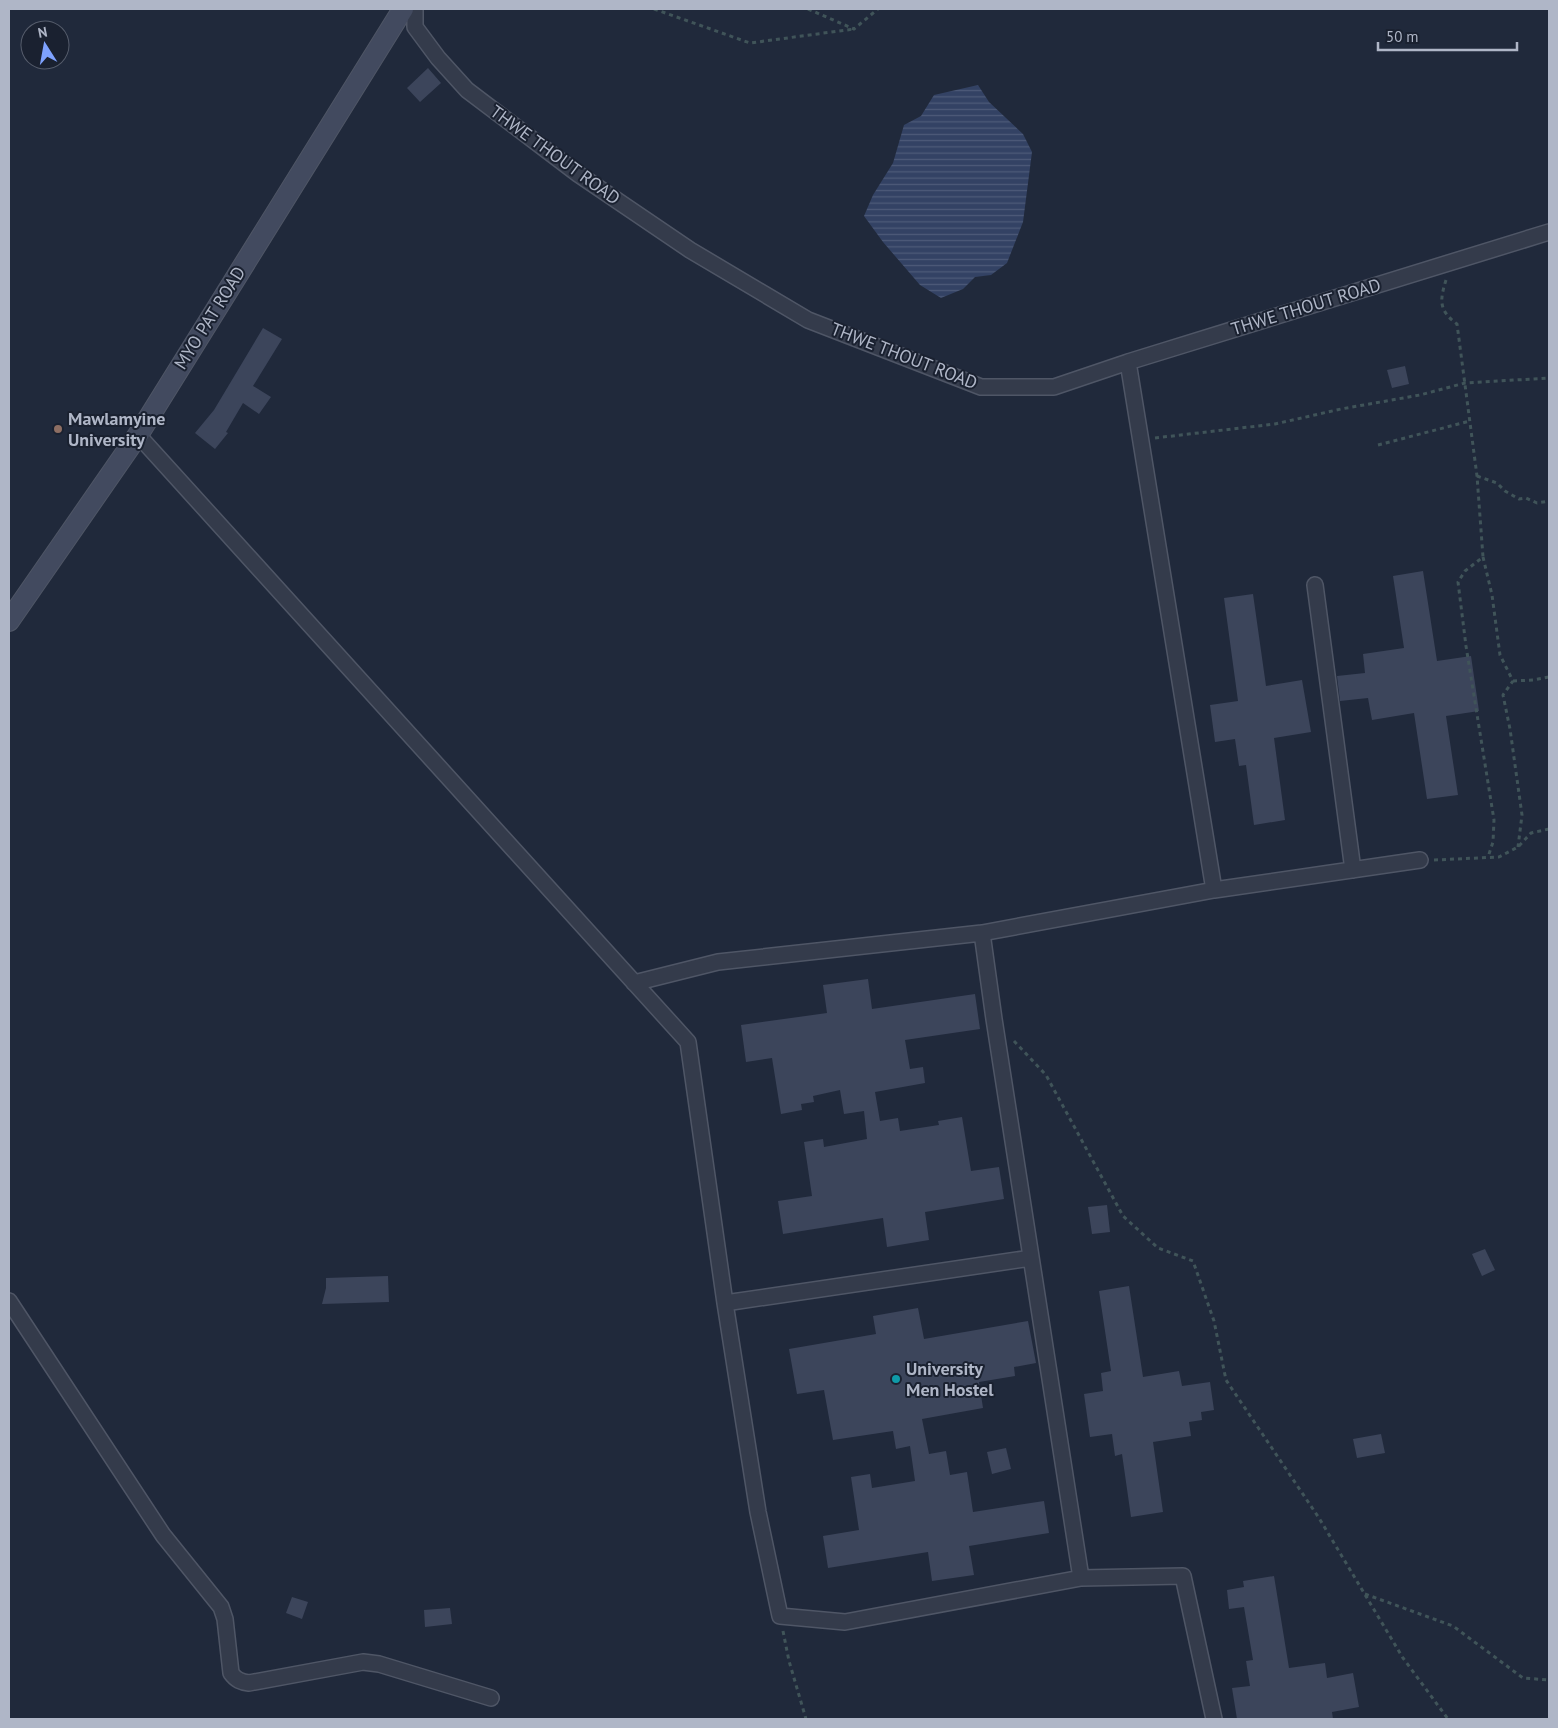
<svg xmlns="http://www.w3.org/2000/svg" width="1558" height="1728" viewBox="0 0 1558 1728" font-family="'PT Sans',sans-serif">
	<defs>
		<pattern id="water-rules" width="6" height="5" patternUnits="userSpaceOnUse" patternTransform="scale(1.25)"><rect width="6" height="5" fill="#334264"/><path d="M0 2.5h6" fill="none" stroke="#4e5b79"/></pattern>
	</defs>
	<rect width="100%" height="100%" fill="#20293b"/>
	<path fill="url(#water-rules)" d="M978,85L989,102L1023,134L1032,152L1023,222L1007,263L991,275L975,277L963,289L941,298L920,285L883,242L864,216L873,195L893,163L904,125L921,116L934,95Z"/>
	<path fill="#3c455b" d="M428,68L441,83L420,102L407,88Z
		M263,328L282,339L253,386L271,397L259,414L243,403L226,432L228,433L215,449L195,433L214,410Z
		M1405,366L1409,384L1392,388L1387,370Z
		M1423,571L1437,661L1471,656L1479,711L1446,716L1458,795L1427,799L1414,713L1372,720L1368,698L1340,701L1337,676L1365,673L1363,654L1404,648L1393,576Z
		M1253,594L1266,686L1302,680L1311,732L1274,738L1285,820L1254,825L1246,765L1239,766L1235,739L1215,742L1210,705L1238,701L1224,598Z
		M868,979L872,1009L975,994L980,1029L905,1040L910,1069L923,1067L925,1083L875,1092L880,1121L898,1118L900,1131L939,1125L938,1121L962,1117L971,1171L999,1167L1004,1199L925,1212L929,1240L887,1247L883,1218L783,1234L778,1201L812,1196L804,1142L823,1139L824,1147L867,1139L864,1111L844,1114L840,1090L813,1096L814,1102L801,1104L802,1110L781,1114L772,1058L746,1062L741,1025L827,1013L823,985Z
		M1107,1205L1110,1232L1092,1234L1088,1207Z
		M1485,1249L1495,1270L1482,1276L1472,1254Z
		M388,1276L389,1302L322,1304L326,1288V1278Z
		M1129,1286L1143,1377L1179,1371L1182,1386L1210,1382L1214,1410L1201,1412L1202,1420L1189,1422L1191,1436L1153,1442L1163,1512L1131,1517L1122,1454L1115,1456L1112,1434L1090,1437L1084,1394L1103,1391L1101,1373L1111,1371L1099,1291Z
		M918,1308L924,1339L1028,1321L1036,1363L1014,1367L1015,1376L979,1382L983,1408L922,1419L929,1454L946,1451L950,1475L967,1472L973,1512L1044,1501L1049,1533L969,1546L974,1575L932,1581L928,1552L828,1568L823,1536L859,1530L851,1477L870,1474L872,1488L915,1481L910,1446L896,1449L893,1431L833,1440L824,1390L797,1394L789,1349L876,1334L873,1316Z
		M1381,1434L1385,1453L1357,1458L1353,1439Z
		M1006,1448L1011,1469L992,1474L987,1452Z
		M1274,1576L1289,1668L1325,1663L1327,1678L1353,1673L1359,1707L1332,1712L1333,1719H1237L1232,1688L1250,1686L1246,1661L1253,1660L1244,1607L1229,1609L1227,1590L1244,1587L1243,1581Z
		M292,1597L308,1602L302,1619L286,1613Z
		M450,1608L452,1624L425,1627L424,1610Z"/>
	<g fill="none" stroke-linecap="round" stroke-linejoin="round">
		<g stroke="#4f5666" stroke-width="18">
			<path id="minor" d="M415,9V27L438,58L467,90L578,174L690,250L808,320L981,387H1054L1128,362L1549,232
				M138,435L688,1042L725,1303L758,1512L780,1616L845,1622L1081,1578L1183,1576L1214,1719
				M1315,585L1353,870
				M1214,890L1420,860
				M982,933L994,1019L1081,1578
				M634,983L718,962L982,933L1214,890L1128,362
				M9,1301L163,1535L221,1607L225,1619L231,1673C236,1680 241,1682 249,1683L363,1662L379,1664L491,1698
				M725,1303L1031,1258"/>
		</g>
		<g stroke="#4f5666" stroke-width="22">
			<path id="secondary" d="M9,621L138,435L403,9"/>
		</g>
		<path stroke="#405459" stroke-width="3" stroke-dasharray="4 4" stroke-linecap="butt" d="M654,9L750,43L854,29
			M808,9L854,29L878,9
			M1446,280C1440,300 1438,310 1457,324L1477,476L1483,557L1465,571L1458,582L1466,646L1494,820L1493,842L1488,857
			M1155,438L1275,424L1341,409L1420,395L1465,383L1549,378
			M1378,445L1470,421
			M1477,476L1497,483L1505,491L1519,499L1526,498L1537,503L1549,501
			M1483,557L1492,595L1500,655L1513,681L1503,695L1510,729L1522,815L1518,847
			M1513,681L1533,680L1549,677
			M1434,860L1499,857L1518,847L1531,833L1549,829
			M1014,1041L1046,1075L1123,1216L1158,1248L1193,1261L1214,1321L1226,1380L1319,1518L1403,1658L1448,1719
			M1365,1594L1453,1626L1523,1678L1549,1680
			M783,1631L789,1661L806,1719"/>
		<use href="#minor" stroke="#343b4b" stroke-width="15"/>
		<use href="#secondary" stroke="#424a5f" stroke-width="20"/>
	</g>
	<circle fill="#8d6e63" stroke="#1a2130" stroke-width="2" cx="58" cy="429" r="5"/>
	<circle fill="#0f9aa8" stroke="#1a2130" stroke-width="2" cx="896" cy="1379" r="5"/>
	<g text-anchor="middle" stroke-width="4" stroke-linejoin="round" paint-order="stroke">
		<g font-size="18" fill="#afb6c7" stroke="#1a2130">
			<text transform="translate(555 155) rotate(36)" y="6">THWE THOUT ROAD</text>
			<text transform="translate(1306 307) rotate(-17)" y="6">THWE THOUT ROAD</text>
			<text transform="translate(210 318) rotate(-58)" y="6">MYO PAT ROAD</text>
			<text transform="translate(904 356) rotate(21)" y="6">THWE THOUT ROAD</text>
		</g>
		<g font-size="18" font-weight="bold" fill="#afb6c7" stroke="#1a2130" text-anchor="start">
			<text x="68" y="425">Mawlamyine<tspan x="68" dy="21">University</tspan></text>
			<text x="906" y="1375">University<tspan x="906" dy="21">Men Hostel</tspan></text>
		</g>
	</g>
	<rect width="1558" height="1728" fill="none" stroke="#afb6c7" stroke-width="20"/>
	<g transform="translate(45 45) rotate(349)"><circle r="24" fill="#1a2130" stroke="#565d6c"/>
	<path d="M0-4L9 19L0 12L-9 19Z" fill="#7ea2fe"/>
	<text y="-8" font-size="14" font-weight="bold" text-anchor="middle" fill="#afb6c7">N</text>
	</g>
	<path d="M1378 42v8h139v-8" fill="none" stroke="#afb6c7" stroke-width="2.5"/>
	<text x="1386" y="42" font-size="15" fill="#afb6c7" stroke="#1a2130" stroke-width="4" paint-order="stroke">50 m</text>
</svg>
